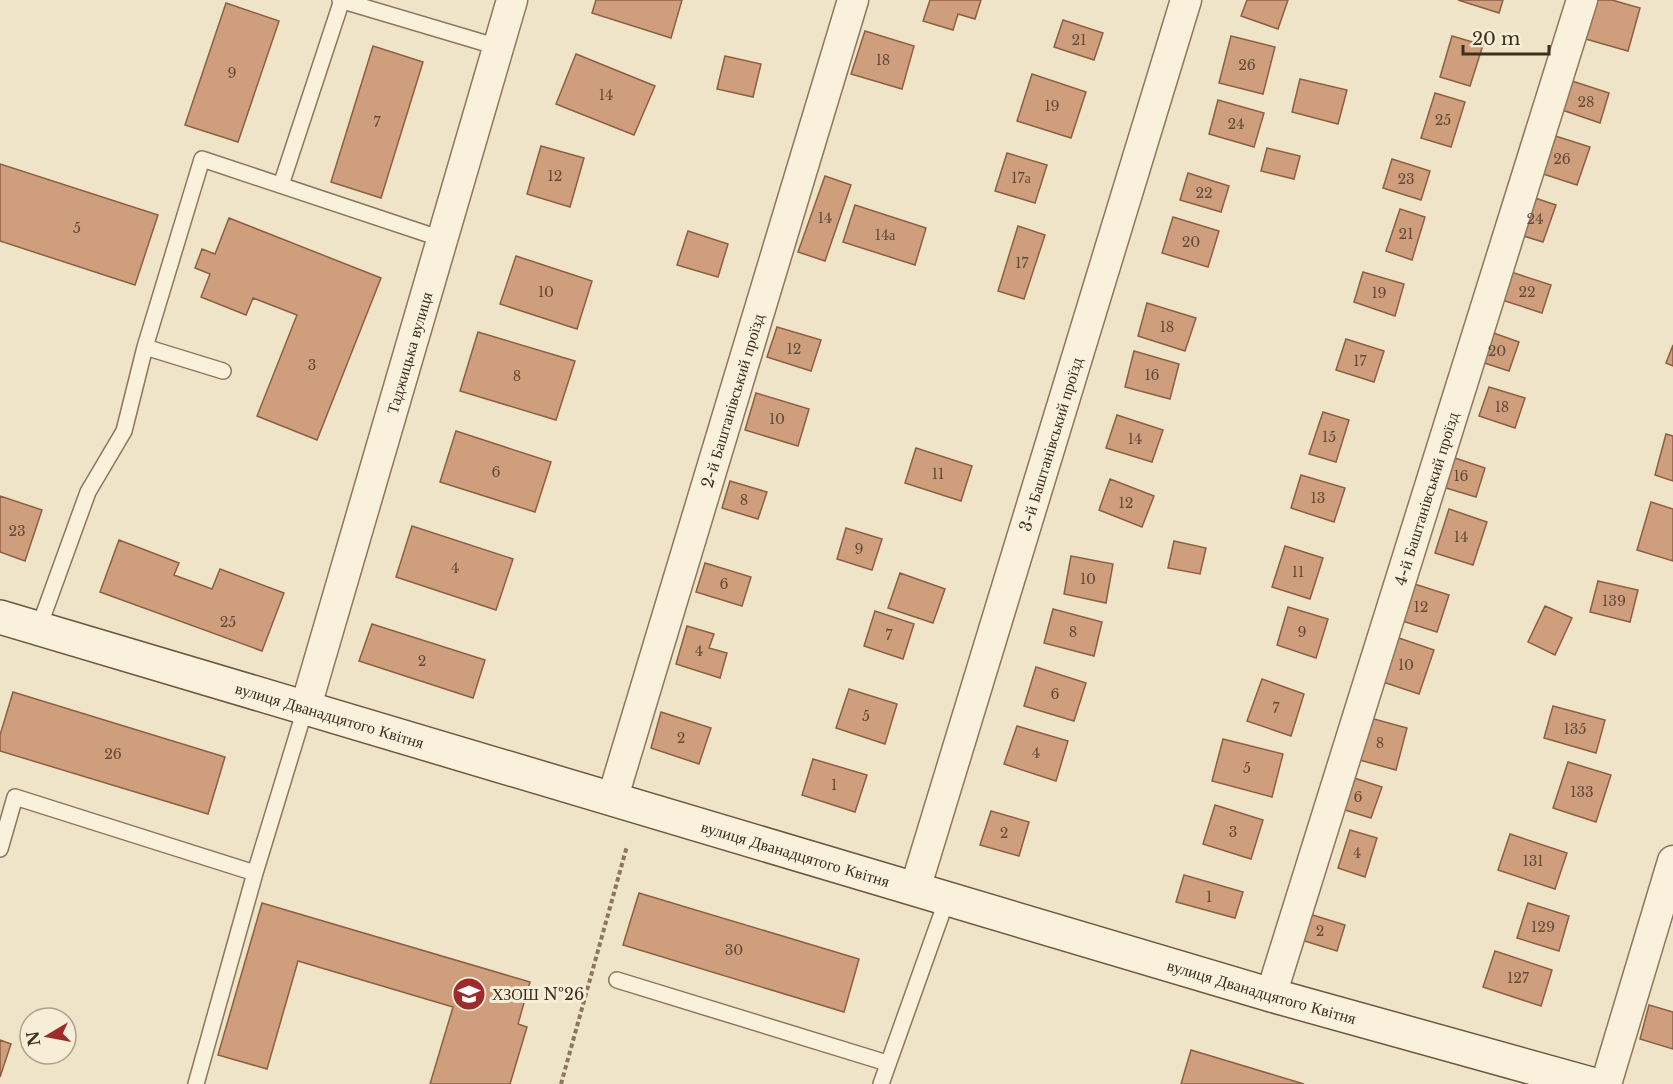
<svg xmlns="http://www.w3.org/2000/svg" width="1673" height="1084" viewBox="0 0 1673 1084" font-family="'Libre Baskerville',serif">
	<rect width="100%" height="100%" fill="#f0e4c8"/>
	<path fill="#cf9f7d" stroke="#8d5f41" stroke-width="1.5" d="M596,0H682L671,38L592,13Z
		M930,0H981L975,19L958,14L953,30L923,21Z
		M1247,0H1288L1278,29L1241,16Z
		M1458,0H1503L1499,13Z
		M1593,0H1612L1640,8L1628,51L1582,38Z
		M226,3L279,21L238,142L185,125Z
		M1063,20L1103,33L1094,60L1054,47Z
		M865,31L914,46L902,89L851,74Z
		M1231,36L1275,47L1263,94L1219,83Z
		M1452,36L1483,45L1470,86L1440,77Z
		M373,46L423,62L381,198L331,182Z
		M576,54L655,86L634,135L556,104Z
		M725,56L761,64L753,97L717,89Z
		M1032,74L1086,92L1071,138L1017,121Z
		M1300,79L1347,90L1338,124L1292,112Z
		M1572,81L1609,93L1600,123L1562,110Z
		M1435,93L1465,102L1451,147L1421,138Z
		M1218,100L1264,113L1254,147L1209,134Z
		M1546,133L1590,147L1577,185L1534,171Z
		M541,146L584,158L570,207L527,194Z
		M1267,148L1300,156L1294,179L1261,171Z
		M1007,153L1047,165L1035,203L995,191Z
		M1392,159L1430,171L1421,200L1383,188Z
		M0,164L158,215L135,285L0,241Z
		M1188,173L1229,186L1221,212L1180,200Z
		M825,176L851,185L825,261L798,252Z
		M1526,195L1556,205L1543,242L1514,233Z
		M855,205L926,228L915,265L843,242Z
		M1400,209L1425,217L1412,260L1386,251Z
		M1173,217L1219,231L1208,267L1162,253Z
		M229,218L381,278L317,440L257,416L297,315L253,298L246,315L201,297L210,274L195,268L202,249L215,254Z
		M1018,226L1045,235L1024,299L998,291Z
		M688,231L728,244L718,277L677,265Z
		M516,256L592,281L577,329L500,304Z
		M1363,272L1404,284L1395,316L1354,302Z
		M1511,272L1551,285L1542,313L1502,300Z
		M1147,303L1196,318L1185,351L1138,336Z
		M777,327L821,340L811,371L767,357Z
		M1485,330L1519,342L1509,371L1475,360Z
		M478,332L575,361L556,420L460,391Z
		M1346,339L1384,351L1374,382L1336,370Z
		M1673,345V366L1666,363Z
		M1134,351L1179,364L1170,399L1125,387Z
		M1489,387L1525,398L1515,428L1479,416Z
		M756,393L809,409L798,446L745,430Z
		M1323,412L1349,420L1336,462L1309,454Z
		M1117,415L1163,430L1152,462L1106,448Z
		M456,431L551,462L535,512L440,482Z
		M1666,434L1673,436V481L1655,475Z
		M916,448L972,466L961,501L905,483Z
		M1446,455L1485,468L1476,497L1436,485Z
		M1301,475L1345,488L1334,522L1291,508Z
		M1110,479L1154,496L1142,527L1099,510Z
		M730,481L767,492L758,519L722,508Z
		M0,496L42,510L25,561L0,552Z
		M1651,502L1673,509V561L1637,550Z
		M1449,509L1487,522L1473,565L1435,553Z
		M412,526L513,559L496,610L396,577Z
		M846,528L882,539L872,570L837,559Z
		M119,540L179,563L174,575L212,589L220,569L284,593L262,651L100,592Z
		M1174,541L1206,548L1200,574L1168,568Z
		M1285,546L1323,558L1310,599L1272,587Z
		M1071,556L1113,564L1106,603L1064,594Z
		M705,563L751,577L742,606L696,592Z
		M900,573L945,589L933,623L888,608Z
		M1405,581L1449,595L1437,632L1393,618Z
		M1598,581L1638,590L1630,622L1590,612Z
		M1545,606L1572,618L1555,655L1528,642Z
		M1288,607L1328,619L1316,658L1277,645Z
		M1053,609L1102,622L1094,656L1044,643Z
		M875,611L914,624L903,659L864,646Z
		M372,624L485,660L473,698L359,661Z
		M687,626L714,634L709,648L727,653L720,678L676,664Z
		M1393,636L1434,650L1419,694L1377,680Z
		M1036,667L1086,683L1074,721L1024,706Z
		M1262,679L1304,694L1291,736L1247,721Z
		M849,689L897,704L885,744L836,728Z
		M13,692L225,757L208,814L0,751V735Z
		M1553,706L1605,720L1596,753L1544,738Z
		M661,712L711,728L699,764L651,748Z
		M1363,716L1407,728L1396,770L1352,758Z
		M1017,726L1068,741L1056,781L1004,764Z
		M1223,739L1283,754L1272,797L1212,781Z
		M813,759L867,775L855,812L802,795Z
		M1568,762L1611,775L1596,822L1553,808Z
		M1345,775L1382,787L1371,818L1335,807Z
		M1215,805L1263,820L1251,859L1203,844Z
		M991,811L1029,822L1019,856L980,845Z
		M1350,830L1377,838L1365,877L1338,868Z
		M1510,834L1567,853L1555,889L1498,870Z
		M1184,875L1243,892L1235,918L1176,902Z
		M639,893L859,959L844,1012L623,945Z
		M262,903L530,982L518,1024L527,1027L510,1084H430L453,1007L298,961L267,1069L218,1055Z
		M1528,903L1569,916L1559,951L1517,938Z
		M1303,912L1345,925L1337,951L1295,938Z
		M1495,951L1552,970L1541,1006L1483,987Z
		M1649,1005L1673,1012V1049L1640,1039Z
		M0,1040L11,1044L0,1077Z
		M1191,1050L1304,1084H1181Z"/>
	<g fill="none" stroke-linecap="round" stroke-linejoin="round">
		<g stroke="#8d765c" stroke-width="18">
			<path id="lane" d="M340,0L498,47
				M281,185L342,0
				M145,347L223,371
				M39,627L88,492L124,431L145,347L202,159L442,239
				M0,849L15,797L255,873
				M617,980L887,1063
				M196,1084L255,873L306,706
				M881,1084L947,899"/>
		</g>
		<g stroke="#8d765c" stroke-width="33">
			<g id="street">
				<path id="s1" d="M306,706L512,0"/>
				<path id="s2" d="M612,800L853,0"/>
				<path id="s3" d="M915,889L1186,0"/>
				<path id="s4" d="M1271,995L1582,0"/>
				<path d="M1606,1084L1673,861"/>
			</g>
		</g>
		<g stroke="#6f573f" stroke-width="36">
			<g id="secondary">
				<path id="s5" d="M0,617L1271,995L1591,1084"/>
			</g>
		</g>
		<path stroke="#8d765c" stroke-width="4" stroke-dasharray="4.5 3" stroke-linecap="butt" d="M561,1084L627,846"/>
		<use href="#lane" stroke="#faf1dc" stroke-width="15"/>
		<use href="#street" stroke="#faf1dc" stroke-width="30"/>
		<use href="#secondary" stroke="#faf1dc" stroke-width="33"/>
	</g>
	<defs>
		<g id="school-disc" transform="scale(1.725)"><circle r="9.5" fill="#9e2a2b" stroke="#f7eed8"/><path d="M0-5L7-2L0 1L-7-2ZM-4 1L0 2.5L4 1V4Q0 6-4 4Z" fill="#fff"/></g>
	</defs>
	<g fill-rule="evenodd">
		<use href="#school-disc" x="469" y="994"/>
	</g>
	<g text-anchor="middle" stroke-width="6" stroke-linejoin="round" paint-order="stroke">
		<g font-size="14" fill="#624a37">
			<text x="1079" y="45">21</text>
			<text x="883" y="65">18</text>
			<text x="1247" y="70">26</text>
			<text x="232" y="78">9</text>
			<text x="606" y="100">14</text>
			<text x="1586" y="107">28</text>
			<text x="1052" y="111">19</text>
			<text x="1443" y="125">25</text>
			<text x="377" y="127">7</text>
			<text x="1236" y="129">24</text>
			<text x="1562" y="164">26</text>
			<text x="555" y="181">12</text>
			<text x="1021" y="183">17а</text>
			<text x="1406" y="184">23</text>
			<text x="1204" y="198">22</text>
			<text x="825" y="223">14</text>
			<text x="1535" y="224">24</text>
			<text x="77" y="233">5</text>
			<text x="1406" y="239">21</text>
			<text x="885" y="240">14а</text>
			<text x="1191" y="247">20</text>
			<text x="1022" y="268">17</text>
			<text x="546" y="297">10</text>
			<text x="1527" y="297">22</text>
			<text x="1379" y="298">19</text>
			<text x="1167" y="332">18</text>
			<text x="794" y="354">12</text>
			<text x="1497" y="356">20</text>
			<text x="1360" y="366">17</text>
			<text x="312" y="370">3</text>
			<text x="1152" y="380">16</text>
			<text x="517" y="381">8</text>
			<text x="1502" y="412">18</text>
			<text x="777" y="424">10</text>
			<text x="1329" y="442">15</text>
			<text x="1135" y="444">14</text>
			<text x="496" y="477">6</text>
			<text x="938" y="479">11</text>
			<text x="1461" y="481">16</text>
			<text x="1318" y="503">13</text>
			<text x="744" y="505">8</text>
			<text x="1126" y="508">12</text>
			<text x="17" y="536">23</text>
			<text x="1461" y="542">14</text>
			<text x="859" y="554">9</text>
			<text x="455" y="573">4</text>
			<text x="1298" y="577">11</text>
			<text x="1088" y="584">10</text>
			<text x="724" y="589">6</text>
			<text x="1614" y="606">139</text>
			<text x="1421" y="612">12</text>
			<text x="228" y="627">25</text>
			<text x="1073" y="637">8</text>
			<text x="1302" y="637">9</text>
			<text x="889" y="640">7</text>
			<text x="699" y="656">4</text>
			<text x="422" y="666">2</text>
			<text x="1406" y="670">10</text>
			<text x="1055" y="699">6</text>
			<text x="1276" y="713">7</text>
			<text x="866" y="721">5</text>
			<text x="1575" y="734">135</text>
			<text x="681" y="743">2</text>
			<text x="1380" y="748">8</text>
			<text x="1036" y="758">4</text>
			<text x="113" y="759">26</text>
			<text x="1247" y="773">5</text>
			<text x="834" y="790">1</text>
			<text x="1582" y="797">133</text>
			<text x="1358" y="802">6</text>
			<text x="1233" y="837">3</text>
			<text x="1004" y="838">2</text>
			<text x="1357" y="858">4</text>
			<text x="1533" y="866">131</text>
			<text x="1209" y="902">1</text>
			<text x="1543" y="932">129</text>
			<text x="1320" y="936">2</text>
			<text x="734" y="955">30</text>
			<text x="1518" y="983">127</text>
		</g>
		<g font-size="16" fill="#3d2e20" stroke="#f7eed8">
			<text dy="6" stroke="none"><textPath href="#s1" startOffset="368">Таджицька вулиця</textPath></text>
			<text dy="6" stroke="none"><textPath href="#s2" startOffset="417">2-й Баштанівський проїзд</textPath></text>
			<text dy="6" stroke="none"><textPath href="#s3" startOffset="465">3-й Баштанівський проїзд</textPath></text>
			<text dy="6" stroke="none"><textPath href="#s4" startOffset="520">4-й Баштанівський проїзд</textPath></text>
			<text dy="6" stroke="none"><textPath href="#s5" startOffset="344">вулиця Дванадцятого Квітня</textPath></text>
			<text dy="6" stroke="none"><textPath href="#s5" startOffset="830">вулиця Дванадцятого Квітня</textPath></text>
			<text dy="6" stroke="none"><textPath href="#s5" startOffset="1316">вулиця Дванадцятого Квітня</textPath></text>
		</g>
		<g font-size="16" fill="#3d2e20" stroke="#f7eed8" text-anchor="start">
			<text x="492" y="1000">ХЗОШ №26</text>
		</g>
	</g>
	<g transform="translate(48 1036) rotate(260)"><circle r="28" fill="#f7eed8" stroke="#ada18e" stroke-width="1.5"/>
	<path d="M0-4.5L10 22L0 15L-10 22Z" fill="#9e2a2b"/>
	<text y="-9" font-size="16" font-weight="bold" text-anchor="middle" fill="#3d2e20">N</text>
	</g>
	<path d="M1463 45v9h86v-9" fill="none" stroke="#3d2e20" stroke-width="3"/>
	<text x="1472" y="45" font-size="18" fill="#3d2e20" stroke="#f7eed8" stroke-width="4.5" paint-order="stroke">20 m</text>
</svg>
